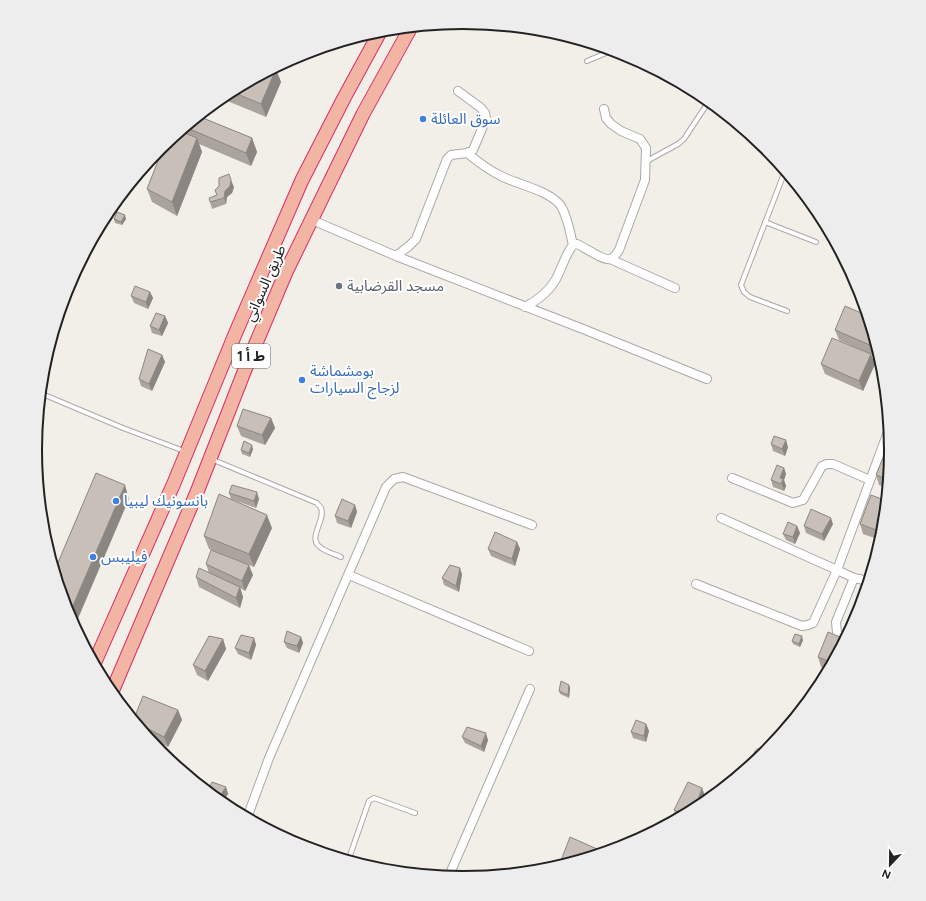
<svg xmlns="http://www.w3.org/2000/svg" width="926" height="901" viewBox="0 0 926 901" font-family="Figtree,'Noto Sans Arabic',sans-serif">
	<rect width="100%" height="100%" fill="#f2efe9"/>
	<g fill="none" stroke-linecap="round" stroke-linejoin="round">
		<g stroke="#a9a9a9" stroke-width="6">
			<path id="service" d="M587,61L606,53L609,49
				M647,161L678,144L684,139L709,101
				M785,171L741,285L744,292L750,297L787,311
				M765,222L816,242
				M40,393L123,428L184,451
				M211,459L317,503C318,505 320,506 321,508C326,520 307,538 320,547C326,552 334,554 341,557
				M348,861L369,801L374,798L415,813"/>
		</g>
		<g stroke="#a9a9a9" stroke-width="10">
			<path id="minor" d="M467,153C478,162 490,171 503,177C520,185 550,191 561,206C568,218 570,232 573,245
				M312,220L396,256L583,329L707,379
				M396,256L409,246L416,239L447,159L451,155L467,153L473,150L486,119L485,113L481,108L458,91
				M610,259L675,288
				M525,307C538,300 549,292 556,279C562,268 565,255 573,245L577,244C584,247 604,261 610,259C614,258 617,253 619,250L645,180L646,148L640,139L621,131L611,124L606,118L604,109
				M732,478L793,503L803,500L822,466L827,464H833L870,480
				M349,575L529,651
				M869,581L854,578L837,570L889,429
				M696,584L802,626L808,625L813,623L837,570L721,518
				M845,641L837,633L836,622L854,578
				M756,762L759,753
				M247,818L269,758L386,487L394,479L403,477L532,525
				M448,878L530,689"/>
		</g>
		<g stroke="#dc2a67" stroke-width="15">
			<path id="trunk" d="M94,664L174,483L236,332L302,180L344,98L381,30
				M111,694L197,492L246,367L286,272L363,114L411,27"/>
		</g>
		<use href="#service" stroke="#fff" stroke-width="4"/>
		<use href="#minor" stroke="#fff" stroke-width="8"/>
		<use href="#trunk" stroke="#f2b4a3" stroke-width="13"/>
	</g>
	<path fill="#aba49e" d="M284,62L282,69L277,67Z
		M274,68L281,82L266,117L220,98L225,94Z
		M198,116L252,138L257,152L251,166L199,144L202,152L177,216L152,202L147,189L165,143Z
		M234,187L232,193L227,197L226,204L212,209L210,202Z
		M114,219H126L122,225L115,223Z
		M150,292L153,298L148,309L134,303L131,296Z
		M165,316L168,323L162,336L152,333L150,326Z
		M868,316L877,346L873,355L839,340L835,330Z
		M162,355L165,362L152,391L141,386L139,379Z
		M821,364H875L863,391L825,374Z
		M271,418L275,428L265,445L241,436L237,426Z
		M771,444L788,447L785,456L773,451Z
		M253,449L250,457L242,454L241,450Z
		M891,457L888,488L879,485L876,475L889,462Z
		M784,468L786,474L784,480L786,486L784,491L773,487L771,480Z
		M229,493L259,499L256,508L231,499Z
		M871,495L880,540L863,534L860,524Z
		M355,505L357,512L351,528L337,523L335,516Z
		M833,524L824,541L806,533L804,526Z
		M797,526L800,533L795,544L786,540L783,534Z
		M272,528L254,567L209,549L204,536Z
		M517,542L520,549L515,566L491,556L488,549Z
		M206,564L253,575L245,591L240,588L243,597L240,608L199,587L196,577L209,573Z
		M462,574L459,592L444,585L442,578Z
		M853,615H859L856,621Z
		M301,637L303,643L299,653L287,648L284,642Z
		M254,638L256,645L251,660L238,654L235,648Z
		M223,639L226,649L208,681L197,675L193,665Z
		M803,640L800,647L793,644L792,641Z
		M845,640L829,670L821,667L818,657Z
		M569,685L570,688L569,698L560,694L559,691Z
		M178,710L182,720L168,747L144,734L133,721Z
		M646,724L649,731L646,742L633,738L631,732Z
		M462,737L488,740L484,752L465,743Z
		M226,787L228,794L221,804L207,792Z
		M706,798L703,805L701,807L677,820L674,810Z
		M560,863L566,865L562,866Z"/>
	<path fill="#8b8681" d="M284,62L282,69L281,64Z
		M276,69L281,82L266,117L261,104Z
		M197,138L202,152L177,216L172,202Z
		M252,138L257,152L251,166L246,153Z
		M231,180L234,187L232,193L227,197L226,204L224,198L225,191Z
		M125,215L126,219L122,225L121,222Z
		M150,292L153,298L148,309L146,302Z
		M165,316L168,323L162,336L159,330Z
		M874,335L877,346L873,355L870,345Z
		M871,354L875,364L863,391L859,381Z
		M162,355L165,362L152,391L149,384Z
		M271,418L275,428L265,445L262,435Z
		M786,440L788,447L785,456L782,449Z
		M252,445L253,449L250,457L249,453Z
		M887,456L890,464L885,462Z
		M784,468L786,474L784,480L786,486L784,491L780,478Z
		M125,485L129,499L74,628L68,617Z
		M257,492L259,499L256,508L254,501Z
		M886,504L884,530L880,540L876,530Z
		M355,505L357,512L351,528L348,521Z
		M267,515L272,528L254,567L249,554Z
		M831,518L833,524L824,541L822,534Z
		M797,526L800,533L795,544L793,537Z
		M517,542L520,549L515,566L512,559Z
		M249,565L253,575L245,591L242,581Z
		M460,568L462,574L459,592L456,586Z
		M240,587L243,597L240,608L236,598Z
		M802,636L803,640L800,647L799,644Z
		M301,637L303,643L299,653L297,646Z
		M254,638L256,645L251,660L249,653Z
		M223,639L226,649L208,681L205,671Z
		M569,685L570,688L569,698L568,695Z
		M178,710L182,720L168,747L164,737Z
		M646,724L649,731L646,742L644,736Z
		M486,733L488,740L484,752L481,746Z
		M192,773L193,776L192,780L190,778Z
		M226,787L228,794L221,804L219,802L218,799Z
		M702,788L706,798L703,805L694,811Z"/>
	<path fill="#c7bfb8" stroke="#8b8681" d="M274,68L276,69L261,104L230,91Z
		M198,116L252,138L246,153L185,127Z
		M180,131L197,138L172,202L147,189L165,143Z
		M229,174L231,180L230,186L225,191L224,198L210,202L209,198L217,195L215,190L219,186V178Z
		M117,212L125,215L121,222L114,219Z
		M135,286L150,292L146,302L131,296Z
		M845,306L868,316L874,335L870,345L835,330Z
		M156,313L165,316L159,330L150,326Z
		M832,338L871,354L859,381L821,364Z
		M148,349L162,355L149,384L139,379Z
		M243,409L271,418L262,435L237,426Z
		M774,436L786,440L782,449L771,444Z
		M244,441L252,445L249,453L241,450Z
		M884,455L887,456L885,462L889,463L891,457L889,480L876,475Z
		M777,465L784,468L780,478L783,479L781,484L771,480Z
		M96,473L125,485L68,617L67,614L54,572Z
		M232,485L257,492L254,501L229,493Z
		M219,494L267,515L249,554L204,536Z
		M871,495L887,501L886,504L876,530L860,524Z
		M342,499L355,505L348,521L335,516Z
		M811,509L831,518L822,534L804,526Z
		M788,522L797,526L793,537L783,534Z
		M495,532L517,542L512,559L488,549Z
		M211,550L249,565L242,581L206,564Z
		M450,565L460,568L456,586L442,578Z
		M199,568L240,587L236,598L196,577Z
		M858,594L865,596L858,616L853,615Z
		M287,631L301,637L297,646L284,642Z
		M828,632L845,639L833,663L818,657Z
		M795,634L802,636L799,644L792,641Z
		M241,635L254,638L249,653L235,648Z
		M209,636L223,639L205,671L193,665Z
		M561,681L569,685L568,695L559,691Z
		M143,696L178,710L164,737L133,721Z
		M636,720L646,724L644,736L631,732Z
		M467,727L486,733L481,746L462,737Z
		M184,771L192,773L190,778L183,773Z
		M212,782L226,787L218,799L212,796L207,792Z
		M688,782L702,788L694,811L686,815L674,810Z
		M570,837L606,853L566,865L560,863Z"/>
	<g fill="#3f7fe0" stroke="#fff" stroke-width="1.5">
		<circle cx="423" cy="119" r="4"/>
		<circle cx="302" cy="380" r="4"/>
		<circle cx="116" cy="501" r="4"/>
		<circle cx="93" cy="557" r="4"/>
	</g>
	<circle fill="#6b7280" stroke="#fff" stroke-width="1.5" cx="339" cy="286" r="4"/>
	<g text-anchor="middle" stroke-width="4" stroke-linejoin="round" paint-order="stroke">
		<rect fill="#fff" stroke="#646464" stroke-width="1" x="232" y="344" width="38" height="24" rx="3"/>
		<g font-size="14" font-weight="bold" fill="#222">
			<text x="251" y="361">ط أ 1</text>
		</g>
		<g font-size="15" fill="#366cbe" stroke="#fff" text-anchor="start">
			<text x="431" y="124">سوق العائلة</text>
			<text x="310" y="376">بومشماشة<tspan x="310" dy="17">لزجاج السيارات</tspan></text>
			<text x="124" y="506">بانسونيك ليبيا</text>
			<text x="101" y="562">فيليبس</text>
		</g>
		<g font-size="15" fill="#222" stroke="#fff">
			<text transform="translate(265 283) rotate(-66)" y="5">طريق السواني</text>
		</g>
		<g font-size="15" fill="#5b616d" stroke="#fff" text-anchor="start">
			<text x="347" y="291">مسجد القرضابية</text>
		</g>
	</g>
	<path d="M0 0H926V901H0ZM42 450a421 421 0 1 1 842 0a421 421 0 1 1-842 0Z" fill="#ededed" fill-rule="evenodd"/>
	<path fill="none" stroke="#222" stroke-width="2" d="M42 450a421 421 0 1 1 842 0a421 421 0 1 1-842 0Z"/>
	<g transform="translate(890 865) rotate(202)" stroke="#ffffff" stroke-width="3" paint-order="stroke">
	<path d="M0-3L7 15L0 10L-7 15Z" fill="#222222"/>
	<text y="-6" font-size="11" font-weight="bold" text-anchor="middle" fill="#222222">N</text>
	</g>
</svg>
